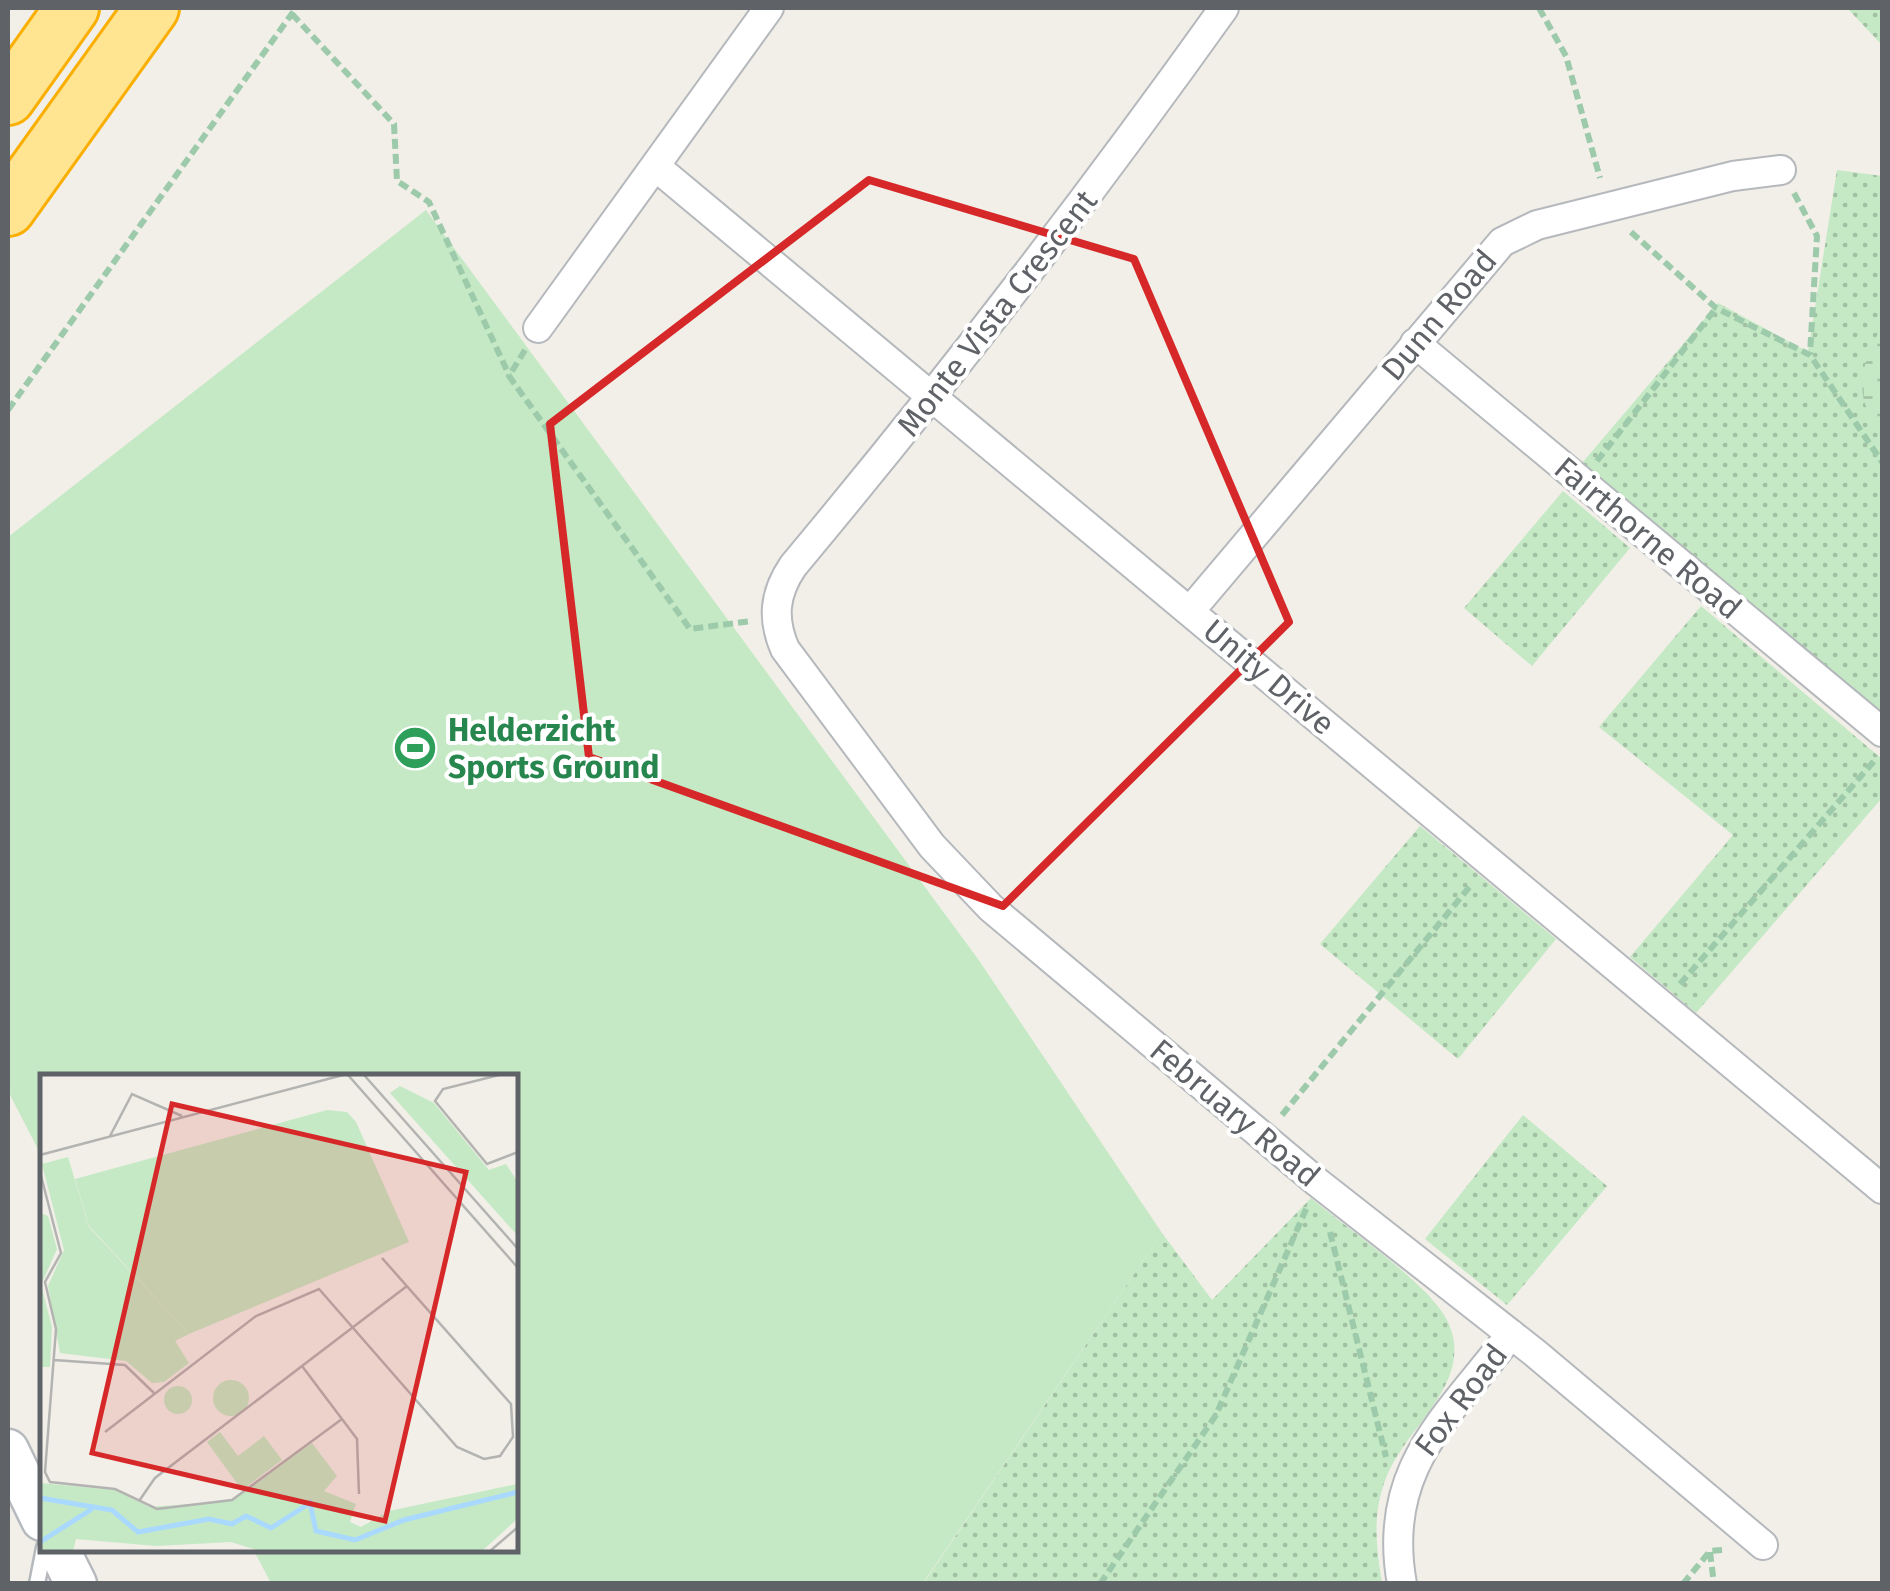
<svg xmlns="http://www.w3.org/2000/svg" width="1890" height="1591" viewBox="0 0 1890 1591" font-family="'Fira Sans',sans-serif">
	<defs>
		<pattern id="grass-dots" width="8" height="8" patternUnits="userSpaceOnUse" patternTransform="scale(2.5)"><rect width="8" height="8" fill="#c4e9c4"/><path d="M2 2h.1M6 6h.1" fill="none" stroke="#a2c0a3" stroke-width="1.8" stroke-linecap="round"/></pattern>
		<pattern id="wetland-marsh" width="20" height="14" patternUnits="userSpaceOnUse" patternTransform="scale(2.5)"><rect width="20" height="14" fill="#c4e9c4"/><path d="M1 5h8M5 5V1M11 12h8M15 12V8" fill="none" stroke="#a2c0a3"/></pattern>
	</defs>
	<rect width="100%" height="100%" fill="#f1efe8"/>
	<path fill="url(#grass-dots)" d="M1847,8H1882V45Z
		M1837,170L1882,176V731L1577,469L1718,303L1808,352Z
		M1563,491L1630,548L1532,666L1464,608Z
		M1701,606L1882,759V798L1696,1013L1630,957L1733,835L1599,727Z
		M1420,826L1556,939L1458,1059L1320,944Z
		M1523,1115L1607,1186L1507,1305L1425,1239Z
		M1311,1198C1346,1228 1422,1279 1444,1315C1482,1378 1406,1425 1386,1478C1372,1513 1376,1547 1382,1583L923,1584L1162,1233L1212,1300Z"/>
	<path fill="url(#wetland-marsh)" d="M1882,327V430C1850,400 1862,359 1882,327Z"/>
	<path fill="#c4e9c4" d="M426,210L978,959L1162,1233L923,1583H271L253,1549L515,1548V1076H42V1157L8,1091V537Z"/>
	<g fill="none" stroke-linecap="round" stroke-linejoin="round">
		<g stroke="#b5b8bc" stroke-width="19">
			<path id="lane" d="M37,1584L44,1548"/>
		</g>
		<g stroke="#b5b8bc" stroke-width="32">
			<path id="street" d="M1224,8C1087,200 944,385 793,566C774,594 772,619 785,649L932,846L991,908L1317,1182L1535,1353L1763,1545
				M655,166L1882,1189
				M538,328L769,8
				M1415,343L1882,732
				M1190,611L1502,242L1537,225L1733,176L1781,170
				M1402,1584C1381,1469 1447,1418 1511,1334"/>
		</g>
		<g stroke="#b6babf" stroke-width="45">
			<path id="secondary" d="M8,1450L42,1520
				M58,1548L76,1584"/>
		</g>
		<g stroke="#f9ae00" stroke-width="58">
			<path id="highway" d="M8,98L72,8
				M8,209L152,8"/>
		</g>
		<path stroke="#9dcaaa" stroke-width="6" stroke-dasharray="10 5" stroke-linecap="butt" d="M1539,8L1566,56L1600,178
			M292,14L394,124L397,181L429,202L509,375
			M1794,193L1817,236L1810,354
			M1631,232L1716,308L1810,355L1882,462
			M525,350L509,376L690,629L751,621
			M8,410L296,8
			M1597,461L1716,308
			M1680,984L1875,760
			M1282,1115L1471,885
			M1330,1232L1386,1457
			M1710,1552L1714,1584
			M1100,1584L1216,1415L1307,1207
			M1683,1584L1710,1551L1722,1550"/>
		<use href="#lane" stroke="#fff" stroke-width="14"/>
		<use href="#street" stroke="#fff" stroke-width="28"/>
		<use href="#secondary" stroke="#fff" stroke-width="40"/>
		<use href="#highway" stroke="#ffe491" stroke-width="52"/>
	</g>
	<path fill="none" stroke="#d62828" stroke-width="8" stroke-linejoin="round" d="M869,180L1134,259L1289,622L1003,906L589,757L550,424Z"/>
	<defs>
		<g id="stadium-disc" transform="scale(2.25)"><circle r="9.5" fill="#2e9e5b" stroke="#fff"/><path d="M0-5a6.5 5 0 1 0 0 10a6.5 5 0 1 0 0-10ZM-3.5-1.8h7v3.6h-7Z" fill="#fff"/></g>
	</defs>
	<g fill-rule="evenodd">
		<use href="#stadium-disc" x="415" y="748"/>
	</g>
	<g text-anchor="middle" stroke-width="8" stroke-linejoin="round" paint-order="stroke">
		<g font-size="32" fill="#5f6368" stroke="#fff">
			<text transform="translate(997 313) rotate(-52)" y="11">Monte Vista Crescent</text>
			<text transform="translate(1439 315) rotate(-50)" y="11">Dunn Road</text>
			<text transform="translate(1648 538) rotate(40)" y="11">Fairthorne Road</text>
			<text transform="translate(1269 677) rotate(40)" y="11">Unity Drive</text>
			<text transform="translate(1235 1113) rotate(40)" y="11">February Road</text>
			<text transform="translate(1461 1400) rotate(-53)" y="11">Fox Road</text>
		</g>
		<g font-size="32" font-weight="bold" fill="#27864d" stroke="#fff" text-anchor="start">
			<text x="448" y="741">Helderzicht<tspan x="448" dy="37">Sports Ground</tspan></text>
		</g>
	</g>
	<g transform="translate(40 1074)">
		<rect width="478" height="478" fill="#f1efe8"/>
		<path d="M28,83L49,153L149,260L135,267L149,289L124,308L112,309L86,287L20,279L8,212L24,176L2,90ZM0,139L8,142L17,175L1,211L12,253L10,293H0ZM173 324a18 18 0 1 1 36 0a18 18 0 1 1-36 0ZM124 326a14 14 0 1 1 28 0a14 14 0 1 1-28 0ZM180,358L198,382L224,362L242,386L202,416L167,368ZM272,369L297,402L284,417L316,430L310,448L321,453L349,437L477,410V445L442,477H220L191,468L116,472L36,465L33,477H0V409L75,416L109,433L190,427Z" fill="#c4e9c4"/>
		<path d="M478,410L477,427L374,447L345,464L308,469L262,453L164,452L101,461L65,443L40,446L34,431L71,426L94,446L124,448L163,436L244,440L276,425L292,447L324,455L356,439Z" fill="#c4e9c4"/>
		<path d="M360,12L394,29L449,96L466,90L477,107V161L350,19Z" fill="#c4e9c4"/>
		<path d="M287,36L307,38L316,48L369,168L149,260L49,152L35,105Z" fill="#c4e9c4"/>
		<path fill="none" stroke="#aad9ff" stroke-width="5" d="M0,424L72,436L98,458L169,445L192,450L206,442L231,454L270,429L276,457L315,466L364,446L478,418M0,468L52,435"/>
		<path fill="none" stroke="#b3b3b1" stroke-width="2.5" d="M308,1L478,194M324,1L478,175M459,1L403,15L395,27L447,90L478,78M70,62L92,20L142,42M0,81L303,1M0,98L21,179L5,208L16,255L5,398L10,408L75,415L117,435L192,426L302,345M14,286L85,291L115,320M262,292L317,365L319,420M65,358L216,242L279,215L417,373L444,385L460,382L473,363L471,330L342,184M99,427L115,404L367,212M450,477L478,453"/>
		<path fill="#d62828" fill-opacity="0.15" stroke="#d62828" stroke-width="5" d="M132,30L426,98L345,447L52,379Z"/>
		<rect width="478" height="478" fill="none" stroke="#5f6368" stroke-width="5"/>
	</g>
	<rect width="1890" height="1591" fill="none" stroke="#5f6368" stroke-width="20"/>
</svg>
